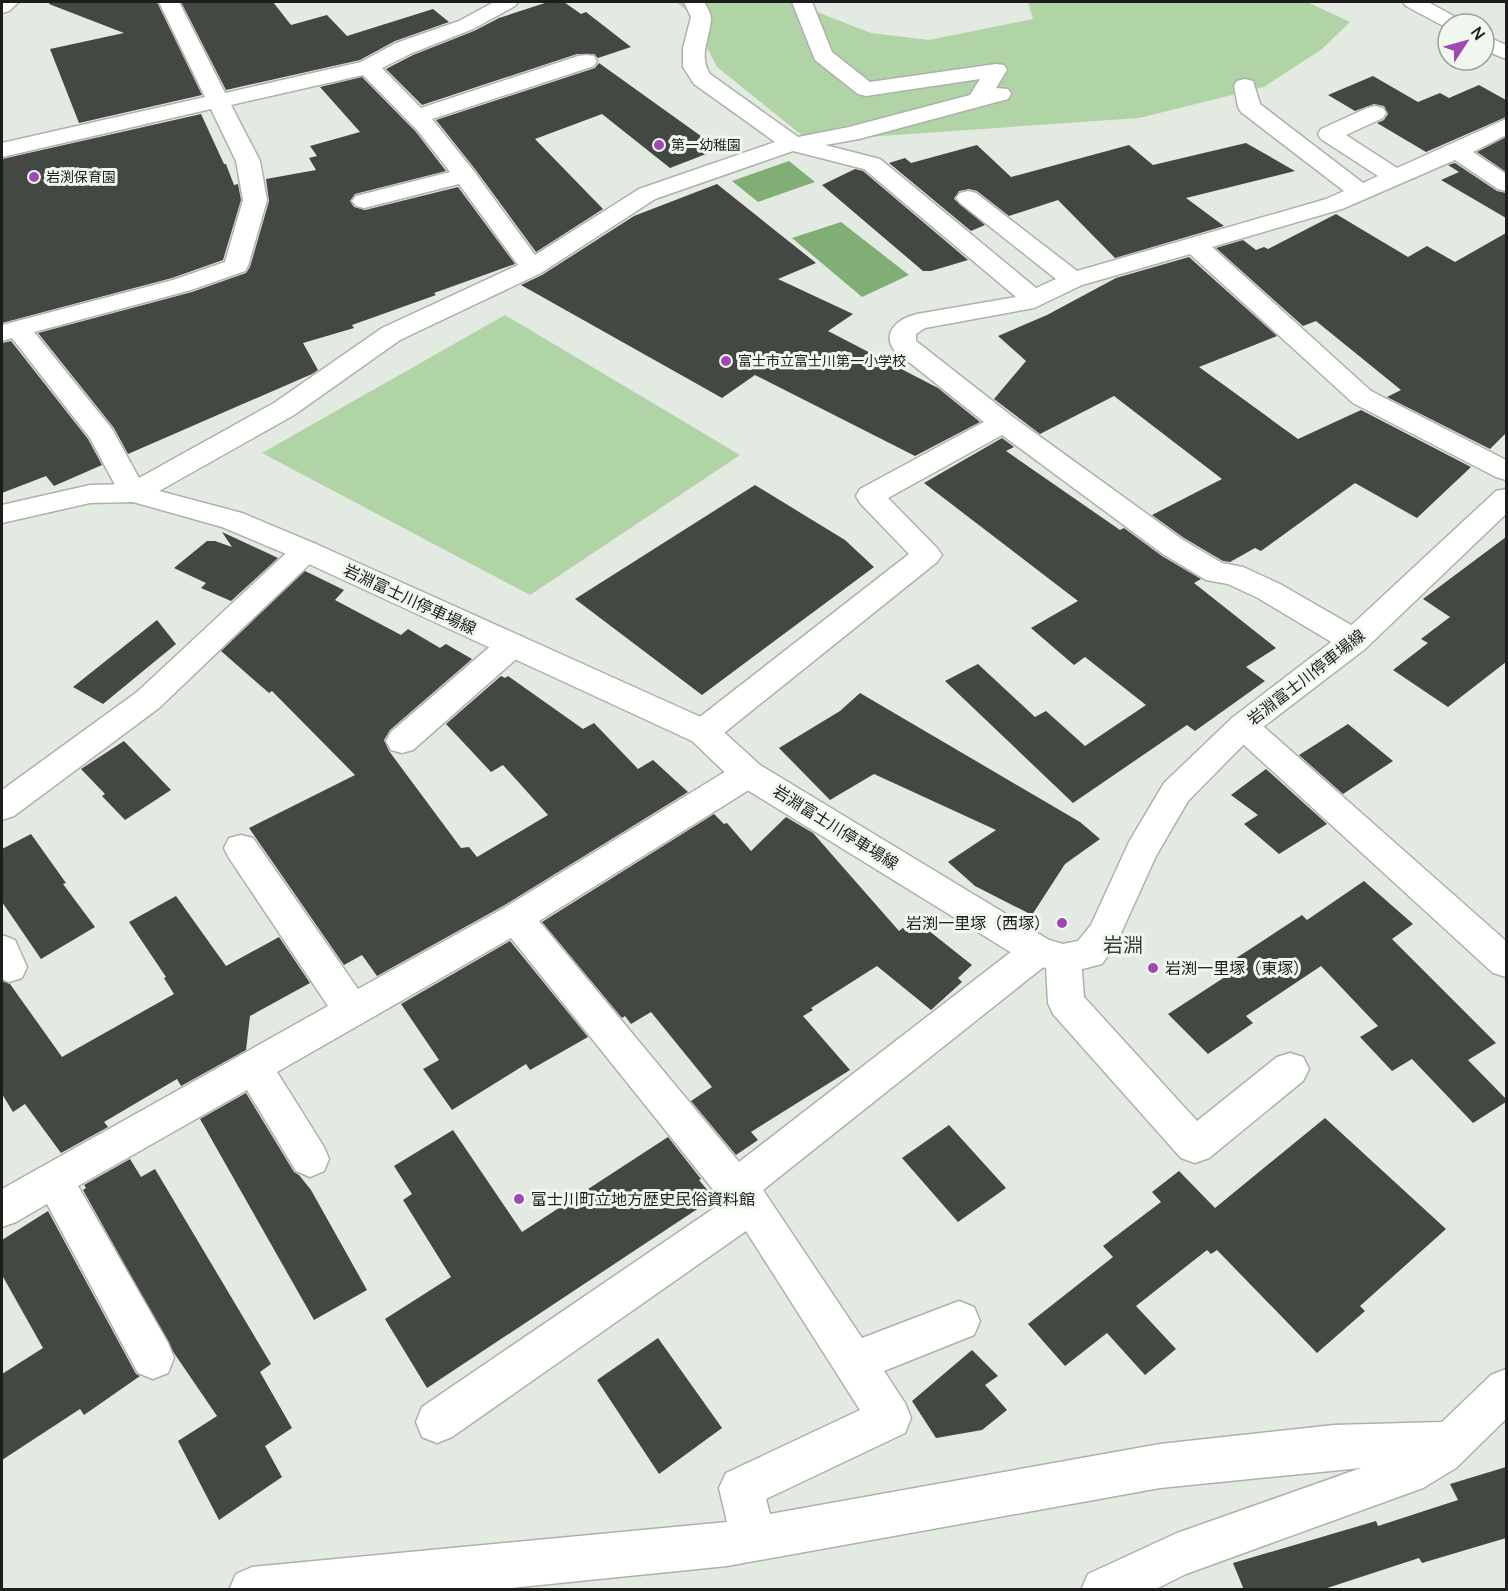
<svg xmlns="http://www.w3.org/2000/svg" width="1508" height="1591" viewBox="0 0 1508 1591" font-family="Manrope,'Noto Sans JP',sans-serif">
	<rect width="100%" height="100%" fill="#e3eae1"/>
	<path fill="#b0d4a6" d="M676,2H791L871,33L929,40L1033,19L1028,2H1307L1350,22L1322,49L1264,87L1139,118L809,141L717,67L689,12Z
		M505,315L740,455L530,595L262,453Z"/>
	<path fill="#81ae75" d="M789,161L815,182L758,202L732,181Z
		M841,222L909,275L862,297L792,238Z"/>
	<path fill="#434842" d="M50,2H157L202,95L79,123L50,49L124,33L49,4Z
		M181,2H273L291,25L327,15L347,36L433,9L449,22L395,41L360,60L226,90Z
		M548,2H564L581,14L586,12L631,47L598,58L594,54H577L422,105L386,69L413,55L474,31L499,18Z
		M599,63L719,149L670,168L602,114L535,139L603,209L536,252L475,169L436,120L595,68Z
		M1373,76L1418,102L1440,93L1449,98L1479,85L1506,100V117L1426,152L1377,123L1384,120L1388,114L1384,106L1374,104L1355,111L1328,95Z
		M362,77L416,132L446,171L355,194L350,201L354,207L365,210L458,187L515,264L434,293L436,295L352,325L354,328L303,343L318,370L312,374L128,454L114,428L38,333L192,292L246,273L250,267L269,201L266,179L316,170L309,158L317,156L310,146L360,132L320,87Z
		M201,114L224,164H226L234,185L238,184L241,200L223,260L172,278L2,323V159Z
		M1506,137V172L1477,152Z
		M1246,143L1295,171L1186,198L1224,226L1115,258L1058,200L1009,216L977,191L969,189L959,191L954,199L985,225L971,231L889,163L905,158L911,163L977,145L1011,177L1129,145L1153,165Z
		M1455,163L1497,191L1506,193V218L1441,180L1459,172L1448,165Z
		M855,169L863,171L968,260L931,271H923L822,185Z
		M717,184L816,263L778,279L853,314L828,331L938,388L980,422L915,456L755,375L722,398L521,285L542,275L634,216Z
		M1336,214L1408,257L1427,246L1455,262L1506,233V433L1490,449L1387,397L1401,390L1316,321L1303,326L1216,248L1243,240L1256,250L1264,247L1268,249Z
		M1189,257L1277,336L1199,367L1298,439L1361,410L1471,467L1417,518L1355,483L1261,551L1255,548L1230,562L1223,561L1184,538L1152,515L1222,479L1114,396L1040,434L994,399L1026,361L998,336L1047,315L1116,278Z
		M11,341L88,439L102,465L54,486L46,476L2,493V343Z
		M1002,438L1014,447L1006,451L1120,530L1124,528L1162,556L1201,579L1194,583L1276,648L1246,667L1265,681L1195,731L1187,725L1073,803L945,681L978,664L1035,717L1046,711L1085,746L1146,705L1085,657L1074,665L1031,628L1078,601L924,483Z
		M755,485L845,540L874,567L702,695L575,599Z
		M222,532L278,558L231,601L201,588L206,583L174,568L207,541H215L232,547Z
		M1506,537V662L1448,707L1393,670L1428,643L1421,639L1450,617L1423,599Z
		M305,571L344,590L335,600L401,635L408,629L440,648L446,644L472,659L390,730L384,740L389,751L461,848L469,847L477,857L548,815L503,765L491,772L446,724L501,676L505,678L508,676L583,729L594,723L638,769L653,760L688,792L503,906L377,976L362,955L344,965L249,828L355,775L272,691L269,693L221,651Z
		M157,620L176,644L103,704L73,687Z
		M860,693L1080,822L1100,839L1065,864L1032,915L975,886L948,862L996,830L874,774L830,800L779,748L840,711Z
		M1348,724L1393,761L1343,794L1299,755Z
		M124,741L171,790L125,820L102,796L105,794L81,769Z
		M1266,769L1327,824L1279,854L1244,824L1258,815L1231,795Z
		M714,814L724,824L727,823L751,851L786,817L813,833L899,931L914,919L972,965L958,978L962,982L931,1010L877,966L811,1008L813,1010L803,1016L850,1070L751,1132L758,1140L736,1155L691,1101L712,1087L651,1012L631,1024L625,1016L622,1018L542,922Z
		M31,834L66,883L63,884L95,927L41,959L2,902V849Z
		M1364,881L1413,924L1392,939L1496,1043L1468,1060L1506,1099V1102L1473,1123L1412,1059L1392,1071L1360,1037L1378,1026L1321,966L1246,1016L1253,1023L1208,1054L1168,1014L1228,975L1221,968L1302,915L1307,920Z
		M176,896L226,966L279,937L310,983L250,1016L246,1050L181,1086L177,1079L104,1122L108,1127L61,1153L25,1104L13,1112L2,1094V981L10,984L62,1057L174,994L164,978L166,977L129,922Z
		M510,941L588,1037L530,1070L526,1064L452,1110L423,1069L439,1060L401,1004Z
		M246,1093L294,1172L299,1175L311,1190L367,1290L314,1320L200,1119Z
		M1325,1118L1446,1229L1360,1306L1365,1311L1317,1353L1217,1250L1211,1254L1207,1250L1136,1306L1176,1349L1145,1375L1107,1333L1065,1366L1028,1324L1113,1257L1103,1246L1161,1202L1152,1192L1179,1171L1215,1208Z
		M949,1125L1006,1188L958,1222L902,1158Z
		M453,1130L522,1232L668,1137L701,1179L699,1180L714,1198L427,1388L385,1319L451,1277L403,1200L412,1194L394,1166Z
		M130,1159L141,1177L155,1169L271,1364L260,1372L292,1428L265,1446L282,1477L219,1520L178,1441L217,1416L174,1353L83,1190L86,1188L84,1185Z
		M48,1211L136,1374L140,1376L84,1415L80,1409L2,1460V1374L43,1348L2,1275V1240Z
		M658,1338L722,1428L659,1474L597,1380Z
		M972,1350L998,1376L985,1385L1007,1410L982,1430L936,1438L912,1401Z
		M1506,1467V1538L1422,1563L1419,1558L1321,1590H1244L1233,1563L1376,1521L1378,1526L1458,1500L1450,1484Z"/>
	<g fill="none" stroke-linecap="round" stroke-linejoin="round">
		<g stroke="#acb2aa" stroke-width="3">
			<path id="minor" d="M2,2H19L9,11L2,13Z
				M159,2H179L225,93L361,62L396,43L459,21L494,2H518L515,6L473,29L412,53L382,68L421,108L578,56L586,55L594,56L597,61L594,66L432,119L473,170L535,255L639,189L775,142L694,84L683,67V48L691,17L684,2H704C707,7 711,13 711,19C710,38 698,56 710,74L798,137L849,127L970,95L980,79L866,96L858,94L815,60L792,2H812L832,52L870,82L996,64L1004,65L1007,70L996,88L1008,89L1011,94L1008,99L859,139L825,145L880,159L1036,288L1056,279L960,203L956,198L960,193L968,191L976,193L1077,271L1326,199L1344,191L1241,112L1238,107L1234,86L1237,81L1245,79L1253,81L1260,104L1363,183L1378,176L1321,139L1318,134L1321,129L1367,108L1375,106L1383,108L1386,113L1383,118L1346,135L1397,168L1506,119V135L1473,152L1506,174V191L1498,189L1455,160L1342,209L1212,247L1371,391L1506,460V480L1496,477L1353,403L1190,254L1082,285L1034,308L925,328L916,334V341L1013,417L1183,540L1222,563L1243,567L1280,584L1365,633L1369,641L1365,649L1354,652L1343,649L1258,598L1228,584L1206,580L1163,554L1002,435L888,498L937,548L942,555L937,562L714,741L703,744L692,741L687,732L692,723L909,554L860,503L856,496L860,489L984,422L894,350C881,331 900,318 917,314L1016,297L864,169L793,151L655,199L541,273L400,340L294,415L143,500L133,502L123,500L90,438L12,338L2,341V325L173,280L225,262L243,200L236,161L211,109L2,157V143L205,97ZM363,75L418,131L450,172L356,196L352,201L356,206L364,208L459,184L518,265L382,328L274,403L139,478L112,429L34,332L191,290L245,271L248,266L267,200L260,161L231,105Z
				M1403,2H1428L1461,20L1464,24H1448L1447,28L1406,6Z
				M1484,35L1506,45V59L1484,50Z
				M306,541L316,544L321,551L316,558L159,708L14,816L2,820V790L137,692L296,544Z
				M512,634L523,637L527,645L523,653L413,750L402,753L391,750L386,741L391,732L501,637Z
				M1243,714L1254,718L1506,941V977L1493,973L1232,734L1227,726L1232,718Z
				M748,761L760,765L764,774L760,783L539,921L739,1162L1025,941L1038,936L1051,941L1054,947L1063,944L1076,948L1081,959L1084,997L1197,1121L1277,1057L1290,1053L1303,1057L1309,1069L1303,1081L1209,1158L1195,1163L1181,1158L1053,1014L1048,1003L1046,965L763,1190L862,1338L959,1301L974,1307L980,1321L974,1335L884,1371L905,1403L911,1418L905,1433L766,1499L770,1514L1160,1444L1334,1425L1442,1422L1491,1375L1506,1369V1419L1456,1468L1423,1488L1186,1574L1154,1590H1081L1088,1574L1177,1533L1361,1468L1160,1488L727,1566L490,1590H229L236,1574L252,1567L727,1522L719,1488L726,1473L860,1410L746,1231L452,1437L437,1443L422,1437L416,1422L422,1407L723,1202L511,938L277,1072L324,1147L329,1159L324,1171L310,1177L296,1171L247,1090L78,1186L168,1343L174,1358L168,1373L153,1379L138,1373L47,1204L16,1222L2,1227V1189L328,1006L229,858L224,848L229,838L241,835L253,838L358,989L504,908L736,765Z
				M2,935L15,940L27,967L22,978L9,982L2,979Z"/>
		</g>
		<g stroke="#acb2aa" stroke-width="3">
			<path id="major" d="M133,484L242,513L316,544L714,723L760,765L1049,940L1063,944L1078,941L1091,925L1129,842L1164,783L1232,718L1343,633L1496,491L1506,489V514L1365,649L1254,734L1188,801L1156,856L1116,944L1102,964L1063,974L1025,961L736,783L692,741L296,558L222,527L133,502L90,503L2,523V505L90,485Z"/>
		</g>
		<use href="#minor" fill="#fff" fill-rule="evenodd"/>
		<use href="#major" fill="#fff" fill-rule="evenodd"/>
	</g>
	<g fill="#a049b5" stroke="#f0f7ef" stroke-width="2">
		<circle cx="659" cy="145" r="6"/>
		<circle cx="34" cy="177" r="6"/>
		<circle cx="726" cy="361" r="6"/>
		<circle cx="1062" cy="923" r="6"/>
		<circle cx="1153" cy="968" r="6"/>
		<circle cx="519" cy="1199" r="6"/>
	</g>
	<g text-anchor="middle" stroke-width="6" stroke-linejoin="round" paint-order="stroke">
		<g font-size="14" fill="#1c1e1c" stroke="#f0f7ef" text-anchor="start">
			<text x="671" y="150">第一幼稚園</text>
			<text x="46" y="182">岩渕保育園</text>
			<text x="738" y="366">富士市立富士川第一小学校</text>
		</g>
		<g font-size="16" fill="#1c1e1c" stroke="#f0f7ef">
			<text transform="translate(410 599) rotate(25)" y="6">岩淵富士川停車場線</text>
			<text transform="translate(1306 677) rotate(-38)" y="6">岩淵富士川停車場線</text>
			<text transform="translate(836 827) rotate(32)" y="6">岩淵富士川停車場線</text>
		</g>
		<g font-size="16" fill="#1c1e1c" stroke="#f0f7ef" text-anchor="start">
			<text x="1050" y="929" text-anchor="end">岩渕一里塚（西塚）</text>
			<text x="1165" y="974">岩渕一里塚（東塚）</text>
			<text x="531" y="1205">富士川町立地方歴史民俗資料館</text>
		</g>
		<g font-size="20" fill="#3a3f38" stroke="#f0f7ef">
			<text x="1123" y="952">岩淵</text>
		</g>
	</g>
	<rect width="1508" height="1591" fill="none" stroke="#1c1e1c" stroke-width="6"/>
	<g transform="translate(1466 42) rotate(54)"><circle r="28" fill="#f0f7ef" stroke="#9ba09b" stroke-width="1.5"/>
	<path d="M0-4.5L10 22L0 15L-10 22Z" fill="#a049b5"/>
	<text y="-9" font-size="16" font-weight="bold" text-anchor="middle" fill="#1c1e1c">N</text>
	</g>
</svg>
